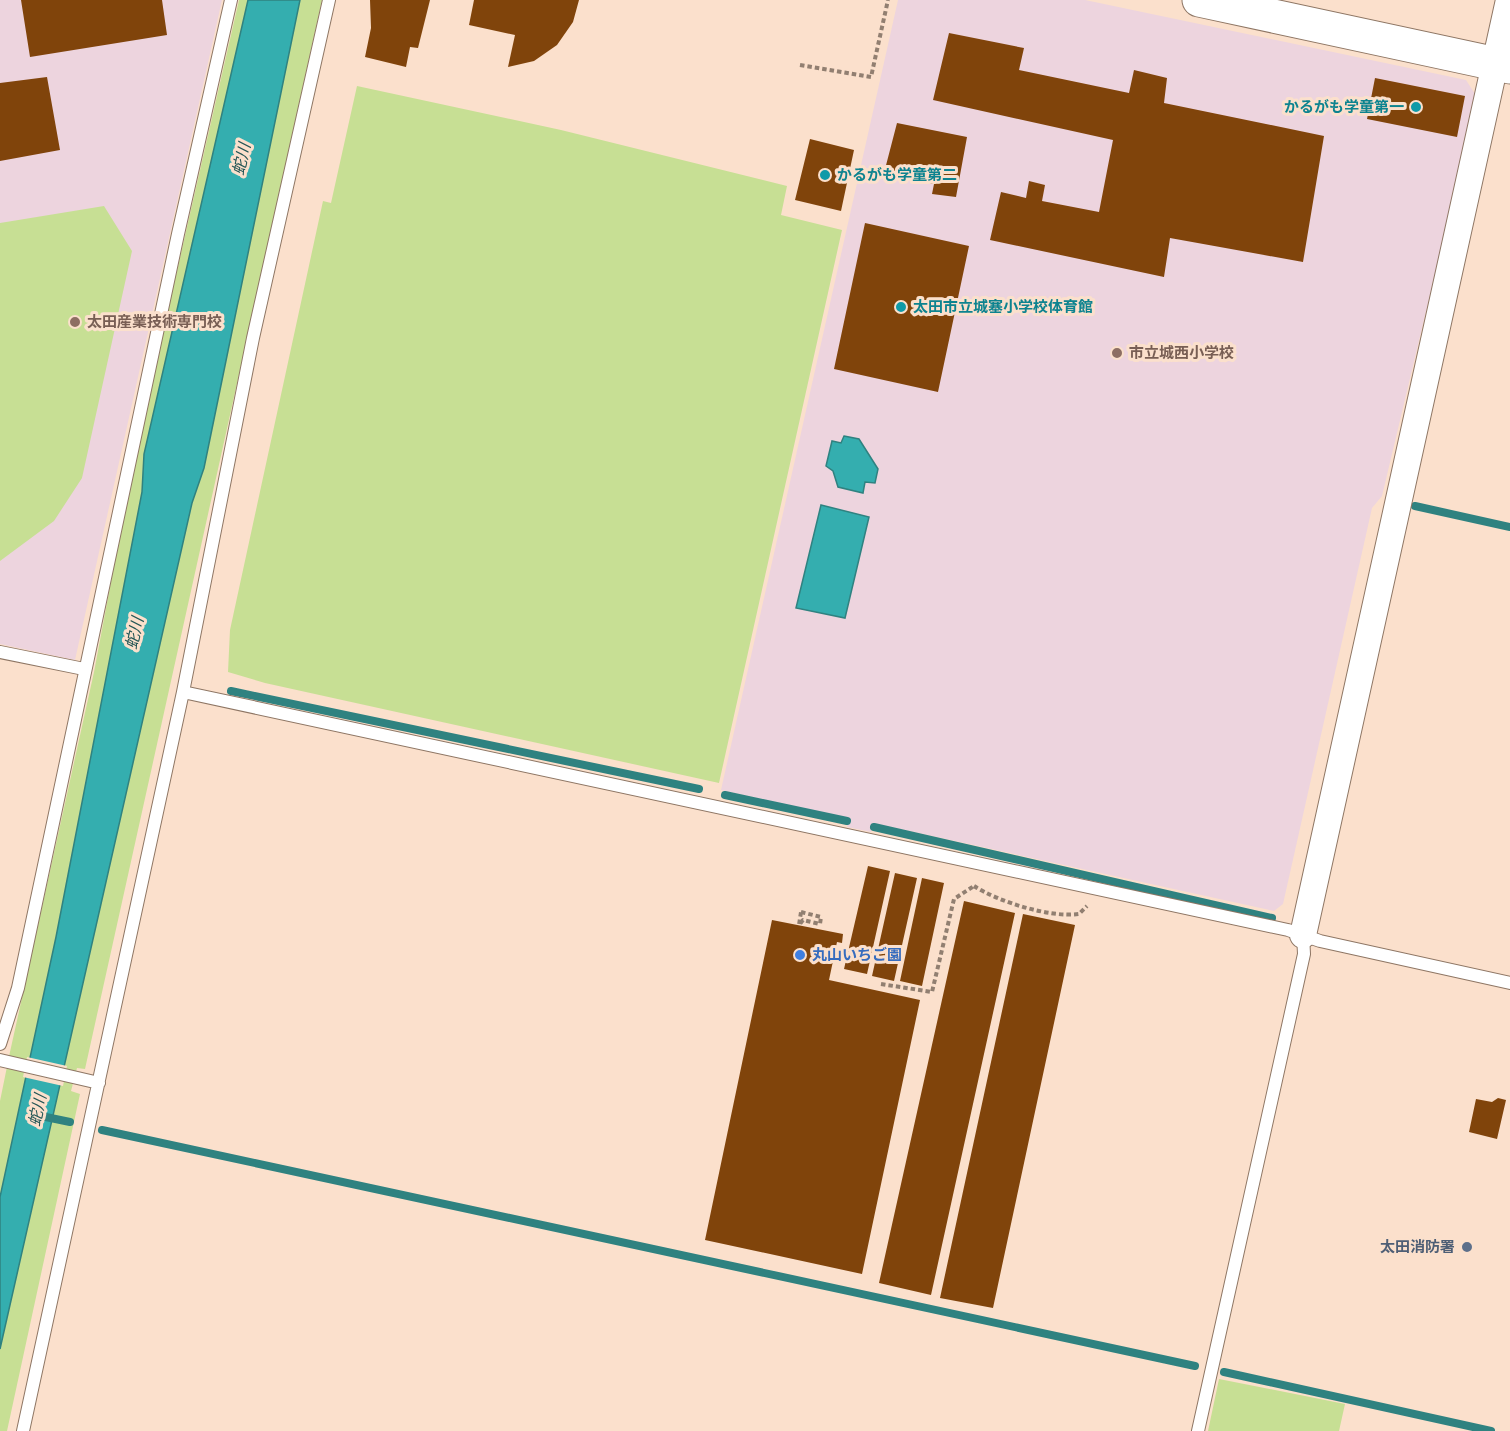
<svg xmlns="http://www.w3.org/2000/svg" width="1510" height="1431" viewBox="0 0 1510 1431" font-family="'Archivo Narrow','Noto Sans JP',sans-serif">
	<rect width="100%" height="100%" fill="#fbe0cc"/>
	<path fill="#edd4de" d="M0,0H222L75,660L0,644Z
		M898,0H1085L1466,80L1477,97L1382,496L1372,508L1283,904L1274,911L873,823L871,832L847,827L848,818L721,790Z"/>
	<path fill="#c7df94" d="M239,0H248L144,454L142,492L56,937L0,1197V1101L10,1052L94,672L135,454Z
		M300,0H322L85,1069L77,1068L71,1091L80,1094L7,1431H0V1349L192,503L204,468Z
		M357,86L561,130L787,186L781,215L842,230L719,783L265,683L228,672L230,630L323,201L331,203Z
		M104,206L132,251L82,478L54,521L0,561V223Z
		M1219,1379L1345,1404L1339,1431H1208Z"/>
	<path fill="#34aeaf" stroke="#2f8280" stroke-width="1.5" d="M248,0H300L204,468L192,503L0,1349V1197L56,937L142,492L144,454Z
		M844,436L859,439L878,469L875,483L865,482L863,493L838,487L833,471L826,466L832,441L841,443Z
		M821,505L869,517L845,618L796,608Z"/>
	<path fill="#fbe0cc" d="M27,1057L67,1066L63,1086L23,1077Z"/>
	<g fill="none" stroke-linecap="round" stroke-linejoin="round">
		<path stroke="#2f8280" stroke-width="8" d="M1415,506L1510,527
			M231,691L699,789
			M725,795L847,821
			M874,827L1272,918
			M41,1116L70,1122
			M102,1130L1195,1366
			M1224,1372L1491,1431"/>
	</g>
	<path fill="#80440b" d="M21,0H162L167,35L30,57Z
		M370,0H430L418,48L410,47L406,67L365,57L371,28Z
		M474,0H579L573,22L557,45L534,61L508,67L515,35L469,25Z
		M949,33L1024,48L1019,70L1129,93L1134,70L1167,78L1164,103L1324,136L1303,262L1170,238L1164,277L990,240L1001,192L1026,198L1029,181L1045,185L1042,201L1099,212L1113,140L933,100Z
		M47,77L60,150L0,161V83Z
		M1375,78L1465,96L1457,137L1367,119Z
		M897,123L967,137L956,197L932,194L934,184L884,173Z
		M810,139L854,150L841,211L795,200Z
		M865,223L969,246L938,392L834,369Z
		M868,866L890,871L867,974L844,969Z
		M895,873L917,878L894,981L872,976Z
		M922,878L944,883L922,986L900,981Z
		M964,901L1015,913L931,1295L879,1283Z
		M1023,914L1075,925L993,1308L940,1298Z
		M772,920L843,934L842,943L837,942L829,980L920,1000L862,1274L705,1240Z
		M1498,1098L1506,1100L1497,1139L1469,1132L1476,1099L1492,1102Z"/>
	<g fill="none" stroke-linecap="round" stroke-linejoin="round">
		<g stroke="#8e7664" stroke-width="14">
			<path id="lane" d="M0,652L84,669
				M183,692L1288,930L1320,941L1510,983
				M0,1044L18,988L178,234L231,0
				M0,1060L99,1083
				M23,1431L183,692L253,338L329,0
				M1198,1431L1304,954L1303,935"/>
		</g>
		<g stroke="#8e7664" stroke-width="28">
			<path id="street" d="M1303,935L1509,0"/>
		</g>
		<g stroke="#8e7664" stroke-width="35">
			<path id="secondary" d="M1199,0L1510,67"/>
		</g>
		<path stroke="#917f71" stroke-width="4" stroke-dasharray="4.5 3" stroke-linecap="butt" d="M800,65L871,77L888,0
			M974,886C999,902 1050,918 1079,914L1087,906
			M801,912L821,917L820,924L803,920L799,925Z
			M881,984L932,992L954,899L974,886"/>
		<use href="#lane" stroke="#fff" stroke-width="12"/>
		<use href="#street" stroke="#fff" stroke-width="26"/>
		<use href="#secondary" stroke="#fff" stroke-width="33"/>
	</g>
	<g fill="#0f9aa8" stroke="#fbe0cc" stroke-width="2">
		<circle cx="1416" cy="107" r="6"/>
		<circle cx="825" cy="175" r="6"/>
		<circle cx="901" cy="307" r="6"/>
	</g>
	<g fill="#8d6e63" stroke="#fbe0cc" stroke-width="2">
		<circle cx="75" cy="322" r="6"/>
		<circle cx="1117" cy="353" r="6"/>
	</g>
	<circle fill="#3f7fe0" stroke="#fbe0cc" stroke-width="2" cx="800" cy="955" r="6"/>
	<circle fill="#5c6f8a" stroke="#fbe0cc" stroke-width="2" cx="1467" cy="1247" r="6"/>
	<g text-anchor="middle" stroke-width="6" stroke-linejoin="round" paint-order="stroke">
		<g font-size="15" font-weight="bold" fill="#0d838f" stroke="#fbe0cc" text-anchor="start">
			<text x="1404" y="112" text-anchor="end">かるがも学童第一</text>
			<text x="837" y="180">かるがも学童第二</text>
			<text x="913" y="312">太田市立城塞小学校体育館</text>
		</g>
		<g font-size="15" font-weight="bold" fill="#785e54" stroke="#fbe0cc" text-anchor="start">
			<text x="87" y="327">太田産業技術専門校</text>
			<text x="1129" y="358">市立城西小学校</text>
		</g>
		<g font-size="15" font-weight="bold" fill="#366cbe" stroke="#fbe0cc" text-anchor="start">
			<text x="812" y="960">丸山いちご園</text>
		</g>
		<g font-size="15" font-weight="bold" fill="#4e5e75" stroke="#fbe0cc" text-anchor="end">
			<text x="1455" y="1252">太田消防署</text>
		</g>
		<g font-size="16" font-style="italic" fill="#235555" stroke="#fbe0cc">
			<text transform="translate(241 159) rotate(-77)" y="6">蛇川</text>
			<text transform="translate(134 633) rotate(-77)" y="6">蛇川</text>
			<text transform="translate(37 1110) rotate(-78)" y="6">蛇川</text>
		</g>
	</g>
</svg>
